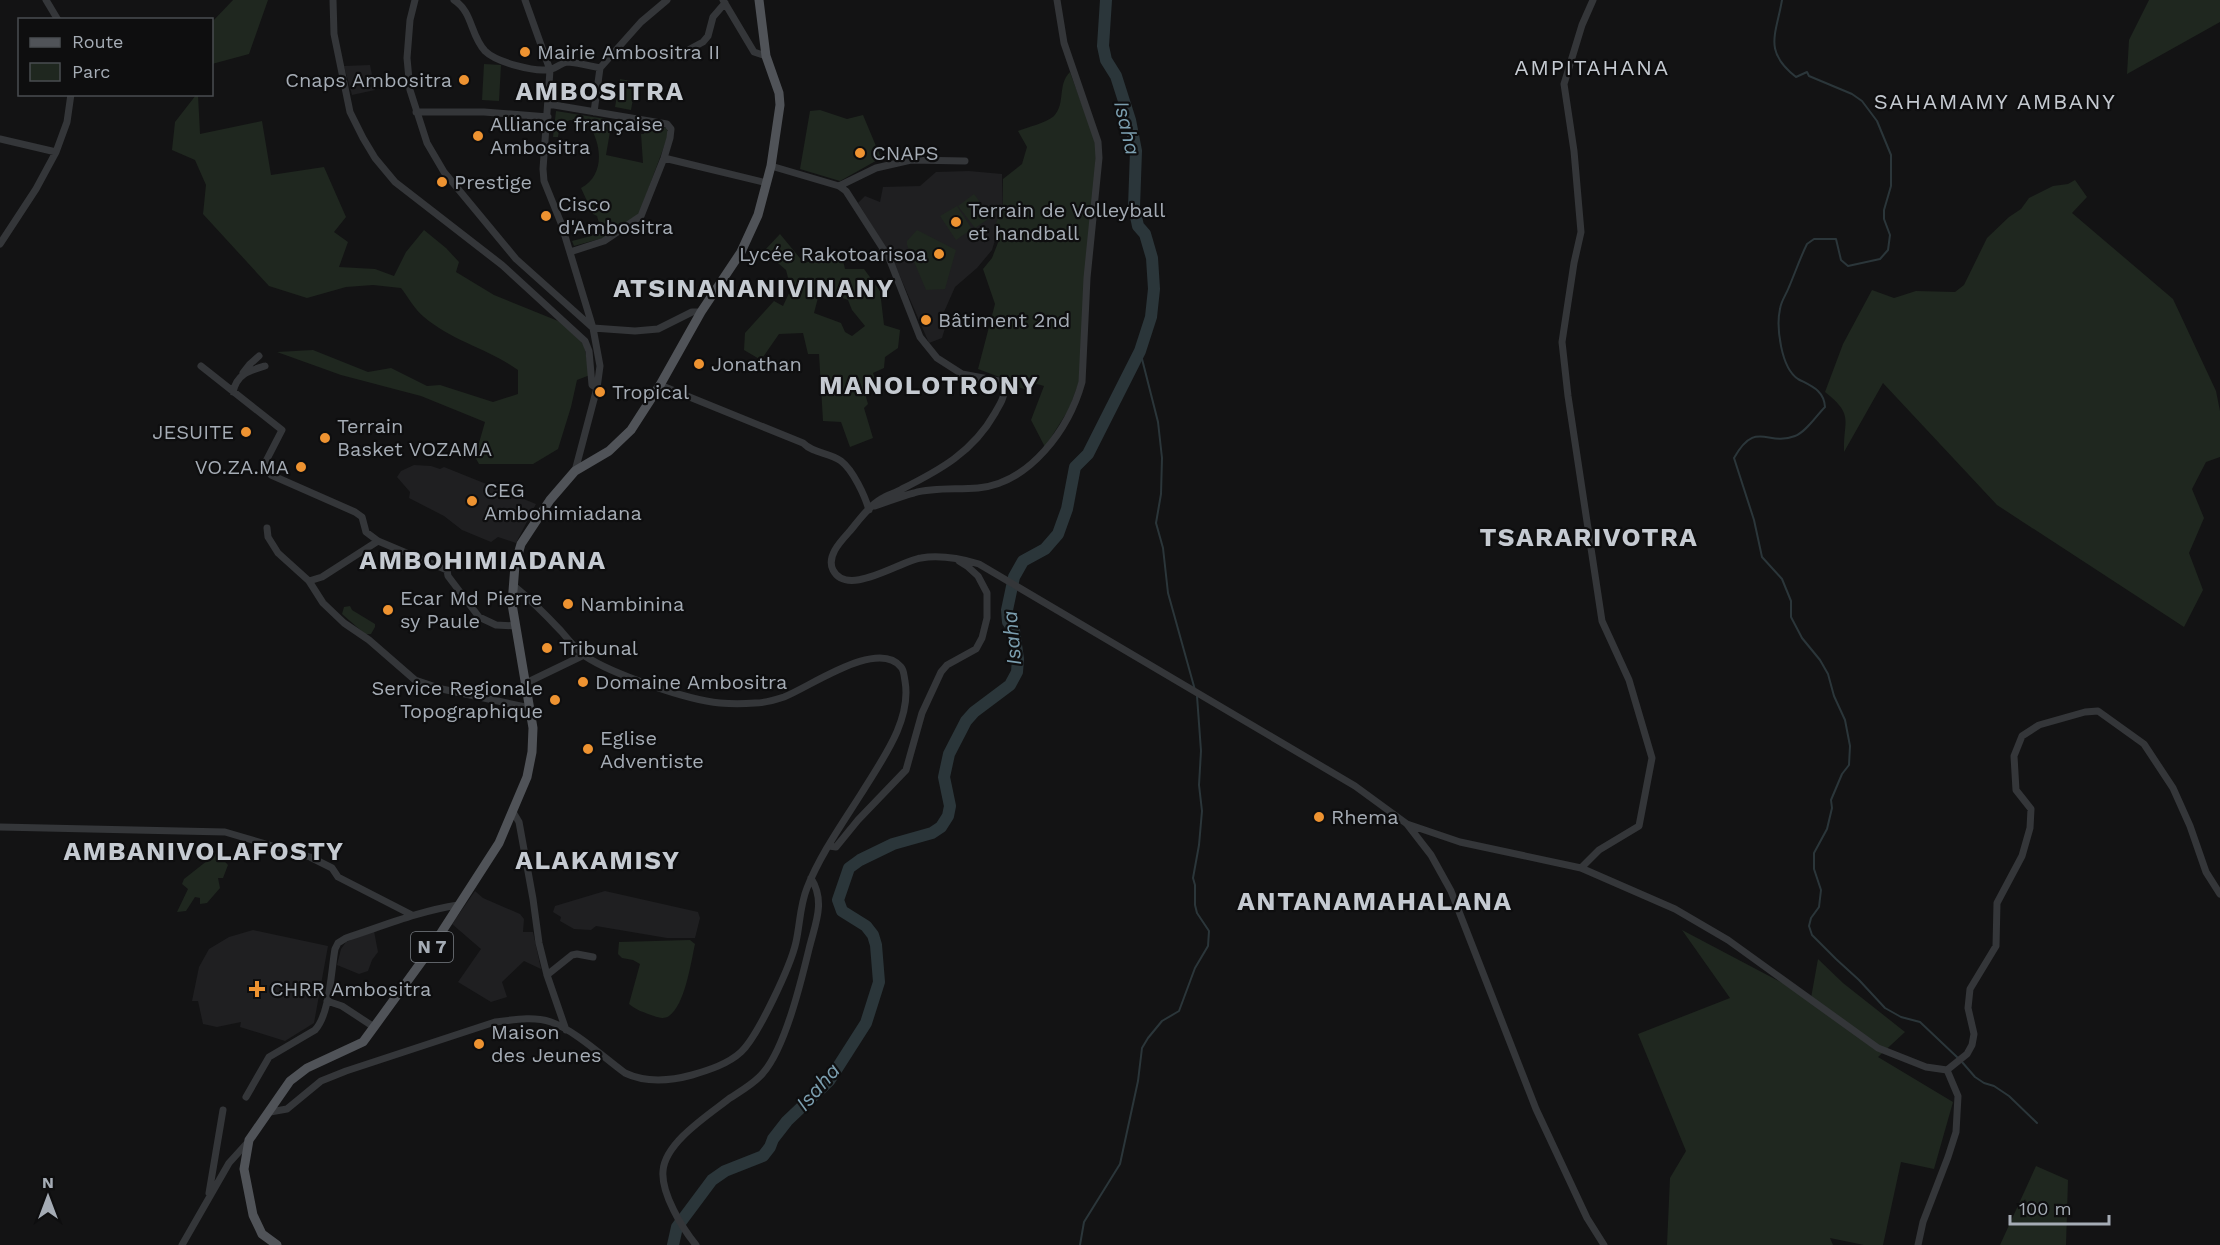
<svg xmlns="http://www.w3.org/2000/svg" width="2220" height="1245" viewBox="0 0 2220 1245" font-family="'Work Sans',sans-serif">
	<rect width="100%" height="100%" fill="#131314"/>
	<path fill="#1f1f21" d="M370,65L375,90L352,95L344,66Z
		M969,171L1002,174L1003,214L992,250L977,268L955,287L944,312L946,325L942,338L929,343L892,258L858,203L865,196L880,202L883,187L920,186L936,172Z
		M414,465L431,466L440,469L444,467L536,504L516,543L498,537L491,542L462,530L444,516L409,498L410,492L397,477L401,471Z
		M475,891L483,898L520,914L524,919L523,932H533L541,969L524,961L502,982L507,997L491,1002L458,982L481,949L452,924Z
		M605,891L698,912L700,918L695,938H667L596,926L591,930L574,929L560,921L561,917L553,912L555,906Z
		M253,930L328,946L314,1023L285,1041L240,1027L241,1022L217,1027L203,1024L198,1001H192L199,967L209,949L229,937Z
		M374,931L378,952L372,960L368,971L359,974L337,965L341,949L346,942Z"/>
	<path fill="#1f271f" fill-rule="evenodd" d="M233,0H268L249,54L212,64V22Z
		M2149,0H2220V22L2127,74L2129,40Z
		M484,64L501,65L499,101L482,100Z
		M1070,72L1096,143V158L1079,382L1069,409L1045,447L1031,420L1044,386L1037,384L1024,389L1008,384L1002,378L978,369L995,304L983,269L992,258L999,240L995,226L1003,205V179L1022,164L1027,147L1018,131C1028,127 1046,123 1054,116C1066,103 1057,85 1070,72Z
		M620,79L636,82L631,110L615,107Z
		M196,95H198L200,134L262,121L271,175L324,167L346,217L334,232L348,242L339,267L375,269L394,276L406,252L424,230L446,248L459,262L456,272L494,295L563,323L584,345L590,375L577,380L571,407L558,449L533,464H479L475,457L485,422L421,396L341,375L277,352L313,350L368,372L391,368L427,386L440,385L493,402L518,394V370C489,349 452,341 424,317C415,310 408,297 401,288L373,285L346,287L307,298L269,286L203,214L206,185L195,160L172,150L175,122Z
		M820,110L847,119L863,115L881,158L840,181L800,169L810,111Z
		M556,111L612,120L606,155L643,163L641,134H644L646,124L666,128L669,133L639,214L603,238L574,246L572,241L602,233L597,216L593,214L581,188C605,175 602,145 589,125L571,120L560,123L558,137H553Z
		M2075,180L2087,197L2072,213L2173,299L2216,391L2220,411V457L2206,462L2192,489L2204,518L2189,553L2203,590L2184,627L1997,505L1883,383L1844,452C1843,419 1855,416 1825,392L1843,344L1872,290L1894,298L1916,291L1955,292L1964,285L1987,238L2009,217L2021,209L2029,198L2053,186L2068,184Z
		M974,194L991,217L975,228L958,206Z
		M957,206L972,229L956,240L940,216Z
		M917,230L956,250L945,289L926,290L907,245V241Z
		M780,234L804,263L836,255L842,256L845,269H864L880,291L884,325L900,330L898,348L885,357L884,368L873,373L877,386L864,390L868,404L864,408L873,438L850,447L841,422L823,421L819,354H808L803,333L779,334L761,360L744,350L745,333L774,301L783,306L791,289L786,270L764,251ZM825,291L848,300L852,310L865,326L852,336L845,332L841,323L814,313L819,294Z
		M350,606L352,610L375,624V627L371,634H365L342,614L344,607Z
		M217,853L228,865L223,878H218L220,888L207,903L200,904V898L195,897L186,911L177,912L188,889L182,884L184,879Z
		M1682,930L1811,998L1818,959L1843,983L1905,1032L1878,1057L1953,1102L1934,1169L1901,1162L1883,1245H1864L1830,1238L1833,1245H1667L1670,1178L1686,1151L1638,1034L1730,998Z
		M690,940L695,944C691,962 685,1005 669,1016C663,1020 657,1017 651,1015C643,1012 636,1010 629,1004L640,964L633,960L622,958L618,954L619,942Z
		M2036,1166L2068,1180L2066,1245H2000Z"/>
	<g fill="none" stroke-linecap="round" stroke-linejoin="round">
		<path stroke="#2b363a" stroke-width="2" d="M1782,0C1776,35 1763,51 1796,77L1807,72L1809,76L1852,94L1862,101L1877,121L1891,155V186L1884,210V219L1890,235L1888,250L1880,259L1848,266L1841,260L1836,239H1814L1807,244C1800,258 1795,273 1789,287C1786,295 1781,301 1780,309C1776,327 1781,368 1798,379C1811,386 1824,390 1825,407C1816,416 1806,432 1795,436C1767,447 1756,419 1734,458L1754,520L1762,557L1782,579L1791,601V617L1802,638L1820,660L1828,674L1834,696L1845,720L1850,746L1849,765L1842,774L1831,800L1832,808L1827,829L1814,853V869L1821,890L1819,907L1811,918L1809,926L1812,935L1836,959L1859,980L1885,1008L1901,1017L1920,1022L1958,1058
			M1140,351L1158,422L1162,458L1161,494L1156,523L1163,548L1168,593L1195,690
			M1962,1062L1975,1077L1984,1083L1994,1086L2009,1096L2037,1123
			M1080,1245L1084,1222L1120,1164L1138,1081L1142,1048L1148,1038L1162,1021L1179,1011L1195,968L1208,946L1209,931L1197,913L1195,905V885L1193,878L1199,845L1202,811L1199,785L1201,751L1197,696"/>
		<path stroke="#2b363a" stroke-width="12" d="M673,1245L677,1227L712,1180L725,1171L763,1156L770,1147L773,1139L787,1121L829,1081L866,1023L879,982L876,945L873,935L866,926L842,911L838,900L849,868L860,860L893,844L932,833L941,827L948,816L950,806L944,777L949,754L966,721L974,712L1010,685L1017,672L1018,659L1014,630L1008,622L1007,610L1014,577L1023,561L1045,549L1058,534L1067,509L1075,467L1088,454L1140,351L1151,317L1154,289L1152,258L1145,234L1138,226L1134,207L1136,151L1130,120L1116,76L1106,60L1103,46L1106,0"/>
		<path stroke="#343639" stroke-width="7" d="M46,0L58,20
			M333,0L334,34L350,112L363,138L375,158L395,182L502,265L585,341L589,351L592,385L597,388
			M415,0L410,20L407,58L410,90L427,143L444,172L516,259L593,328L635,331L658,329L692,312H701
			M454,0C473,12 470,35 485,51C496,62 536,73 551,69C557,68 562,62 568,62C579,63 590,66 600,68
			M525,0L550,70L543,169L544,181L561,223L593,328L600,366L597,388L575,471
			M723,0L754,52L766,56
			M690,49L703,42L708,36L713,17L725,3
			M548,104L667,124L671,129L670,138L664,158L641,216L604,241L570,252
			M416,112H484L548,117
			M594,112L600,68L641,22L667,0
			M0,139L56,152
			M664,158L767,183
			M771,166L839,186L846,191L889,258L920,337L937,358L962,374L999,381C1008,395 1002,400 995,413C973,452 940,470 902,489C895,493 887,495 881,499C869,506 859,520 850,531C841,541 826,556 833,570C847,598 900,561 921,558C939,555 962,559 979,564L1355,786L1407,824L1431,855L1451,891L1536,1109L1587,1218L1604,1245
			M839,186L876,168L911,160L965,161
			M0,244L36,189L56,152L67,122L71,94
			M201,366L282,430L265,463L271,475L355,512L362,517L366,532L378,541L447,570L448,576L479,617L496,625L516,626
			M243,373L250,364L259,356
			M660,385L803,443C814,454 829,452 841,461C853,470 865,496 869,510
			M233,392C237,374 248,371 265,366
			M875,506C888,502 901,496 914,493C935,487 957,490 978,488C1030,483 1069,429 1082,382L1087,278L1099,158L1098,142L1064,43L1057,0
			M267,528L268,537L278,553L309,581L323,603L344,623L369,640L415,680L442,689L530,708
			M309,581L322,577L378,541
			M526,683L584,655
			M513,812L519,822L533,899L539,943L547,975L566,1030
			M1407,824L1460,842L1581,868L1675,909L1728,940L1878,1048L1926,1067L1947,1070L1967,1054L1972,1045L1974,1034L1968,1008L1970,989L1996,946L1997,903L2022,856L2030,828L2031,809L2016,790L2014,756L2022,736L2039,725L2085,712L2098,711L2144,744L2173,788L2190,826L2206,872L2220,894
			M0,827L225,832L310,857L332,868L338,877L412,915
			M829,846L836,847L858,820L906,770L922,713L941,672L947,665L976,649L982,638L987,618V593L978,576L967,566L959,561
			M1581,868L1599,850L1639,826L1652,758L1629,680L1602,621L1568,396L1562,342L1574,263L1581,232L1574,151L1564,84L1582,25L1593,0
			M547,975L572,955L577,954L593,957
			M327,1001L342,1006L374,1027
			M246,1097L269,1057L315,1030C330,1014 331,971 335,949L338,943L346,938C383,926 419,911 458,905
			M270,1112L287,1109L321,1081L346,1071L495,1022C512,1020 534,1016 551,1022C576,1031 603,1057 625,1073C646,1083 670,1081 692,1075C709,1070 728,1064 741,1052C758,1036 791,965 796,942C800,924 800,905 807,888C820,855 842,824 861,794C881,761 912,721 905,681C904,676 904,670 901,667C878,638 810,687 784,697C775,700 764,703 755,703C743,704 731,704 720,703C687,700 612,674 585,656C576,650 568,639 561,631C546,615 531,600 514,586
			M209,1193L223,1110
			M182,1245L229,1163L248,1142
			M696,1245C682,1228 661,1193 663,1171C665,1142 710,1114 730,1098C741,1091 755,1083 763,1073C785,1048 801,982 809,949C815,924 826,902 811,878
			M1918,1245L1923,1222L1948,1157L1956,1132L1958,1096L1947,1070"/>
		<path stroke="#505358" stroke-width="9" d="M277,1245L262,1234L253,1215L244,1169L249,1140L290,1081L307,1068L363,1042L374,1027L430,950L499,843L527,777L532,752L533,728L512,604L515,565L521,544L550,500L575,471L609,451L631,430L660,385L701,312L741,252L758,215L771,166L780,105L779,93L766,56L759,0"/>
	</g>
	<g fill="#ee9331" stroke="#0e0e0f" stroke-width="2">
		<circle cx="525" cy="52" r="6"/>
		<circle cx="464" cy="80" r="6"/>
		<circle cx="478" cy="136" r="6"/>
		<circle cx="860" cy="153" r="6"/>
		<circle cx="442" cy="182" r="6"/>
		<circle cx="546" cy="216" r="6"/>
		<circle cx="956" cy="222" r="6"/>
		<circle cx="939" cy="254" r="6"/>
		<circle cx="926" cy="320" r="6"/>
		<circle cx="699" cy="364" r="6"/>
		<circle cx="600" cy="392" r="6"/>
		<circle cx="246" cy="432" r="6"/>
		<circle cx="325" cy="438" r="6"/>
		<circle cx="301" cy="467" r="6"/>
		<circle cx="472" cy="501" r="6"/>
		<circle cx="568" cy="604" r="6"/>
		<circle cx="388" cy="610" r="6"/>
		<circle cx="547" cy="648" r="6"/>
		<circle cx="583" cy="682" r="6"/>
		<circle cx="555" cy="700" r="6"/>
		<circle cx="588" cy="749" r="6"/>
		<circle cx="1319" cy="817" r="6"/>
		<path d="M254 980h6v6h6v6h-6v6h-6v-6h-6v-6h6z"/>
		<circle cx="479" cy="1044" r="6"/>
	</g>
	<g text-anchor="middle" stroke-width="4.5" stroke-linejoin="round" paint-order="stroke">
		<rect fill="#0e0e0f" stroke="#787d83" stroke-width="1.5" x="411" y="932" width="42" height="30" rx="4.5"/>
		<g font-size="18" font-weight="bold" fill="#a5acb5">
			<text x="432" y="953">N 7</text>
		</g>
		<g font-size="20" fill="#a5acb5" stroke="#0e0e0f" text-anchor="start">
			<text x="537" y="59">Mairie Ambositra II</text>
			<text x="452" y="87" text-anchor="end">Cnaps Ambositra</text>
			<text x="490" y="131">Alliance française<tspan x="490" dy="23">Ambositra</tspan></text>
			<text x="872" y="160">CNAPS</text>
			<text x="454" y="189">Prestige</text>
			<text x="558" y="211">Cisco<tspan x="558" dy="23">d'Ambositra</tspan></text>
			<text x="968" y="217">Terrain de Volleyball<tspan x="968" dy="23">et handball</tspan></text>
			<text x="927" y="261" text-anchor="end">Lycée Rakotoarisoa</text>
			<text x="938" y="327">Bâtiment 2nd</text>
			<text x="711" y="371">Jonathan</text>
			<text x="612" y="399">Tropical</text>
			<text x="337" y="433">Terrain<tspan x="337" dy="23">Basket VOZAMA</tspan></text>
			<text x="234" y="439" text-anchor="end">JESUITE</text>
			<text x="289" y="474" text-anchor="end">VO.ZA.MA</text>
			<text x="484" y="497">CEG<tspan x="484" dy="23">Ambohimiadana</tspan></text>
			<text x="400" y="605">Ecar Md Pierre<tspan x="400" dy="23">sy Paule</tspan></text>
			<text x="580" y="611">Nambinina</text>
			<text x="559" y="655">Tribunal</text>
			<text x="595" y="689">Domaine Ambositra</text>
			<text x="543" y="695" text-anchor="end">Service Regionale<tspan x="543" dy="23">Topographique</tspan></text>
			<text x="600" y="745">Eglise<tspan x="600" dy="23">Adventiste</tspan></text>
			<text x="1331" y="824">Rhema</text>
			<text x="270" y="996">CHRR Ambositra</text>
			<text x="491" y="1039">Maison<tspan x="491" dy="23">des Jeunes</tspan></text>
		</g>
		<g font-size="21" font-style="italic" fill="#7c9fb0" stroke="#0e0e0f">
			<text transform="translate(1127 128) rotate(77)" y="7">Isaha</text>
			<text transform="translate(1012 638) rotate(-95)" y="7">Isaha</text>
			<text transform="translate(818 1087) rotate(-49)" y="7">Isaha</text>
		</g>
		<g font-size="22" letter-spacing="1.5" fill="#c5cad1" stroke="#0e0e0f">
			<text x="1592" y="75">AMPITAHANA</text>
			<text x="1995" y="109">SAHAMAMY AMBANY</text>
		</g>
		<g font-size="26" font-weight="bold" letter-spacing="1.5" fill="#c5cad1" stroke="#0e0e0f">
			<text x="600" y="100">AMBOSITRA</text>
			<text x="754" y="297">ATSINANANIVINANY</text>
			<text x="929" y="394">MANOLOTRONY</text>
			<text x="1589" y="546">TSARARIVOTRA</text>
			<text x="483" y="569">AMBOHIMIADANA</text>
			<text x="204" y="860">AMBANIVOLAFOSTY</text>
			<text x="598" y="869">ALAKAMISY</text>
			<text x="1375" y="910">ANTANAMAHALANA</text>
		</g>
	</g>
	<rect x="18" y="18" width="195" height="78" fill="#0e0e0f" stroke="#4a4d51" stroke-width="1.5"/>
	<rect x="30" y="38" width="30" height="9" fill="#505358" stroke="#4a4d51" stroke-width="1.5"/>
	<text x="72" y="48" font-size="18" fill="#a5acb5">Route</text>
	<rect x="30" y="63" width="30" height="18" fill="#1f271f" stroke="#4a4d51" stroke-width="1.5"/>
	<text x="72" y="78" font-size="18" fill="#a5acb5">Parc</text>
	<g transform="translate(48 1197)" stroke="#0e0e0f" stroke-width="4.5" paint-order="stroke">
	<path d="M0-4.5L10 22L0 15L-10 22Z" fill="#a5acb5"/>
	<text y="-9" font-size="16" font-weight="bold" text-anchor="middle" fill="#a5acb5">N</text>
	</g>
	<path d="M2010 1215v9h99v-9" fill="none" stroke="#a5acb5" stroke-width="3"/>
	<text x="2019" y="1215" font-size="18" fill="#a5acb5" stroke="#0e0e0f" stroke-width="4.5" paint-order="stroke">100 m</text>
</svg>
